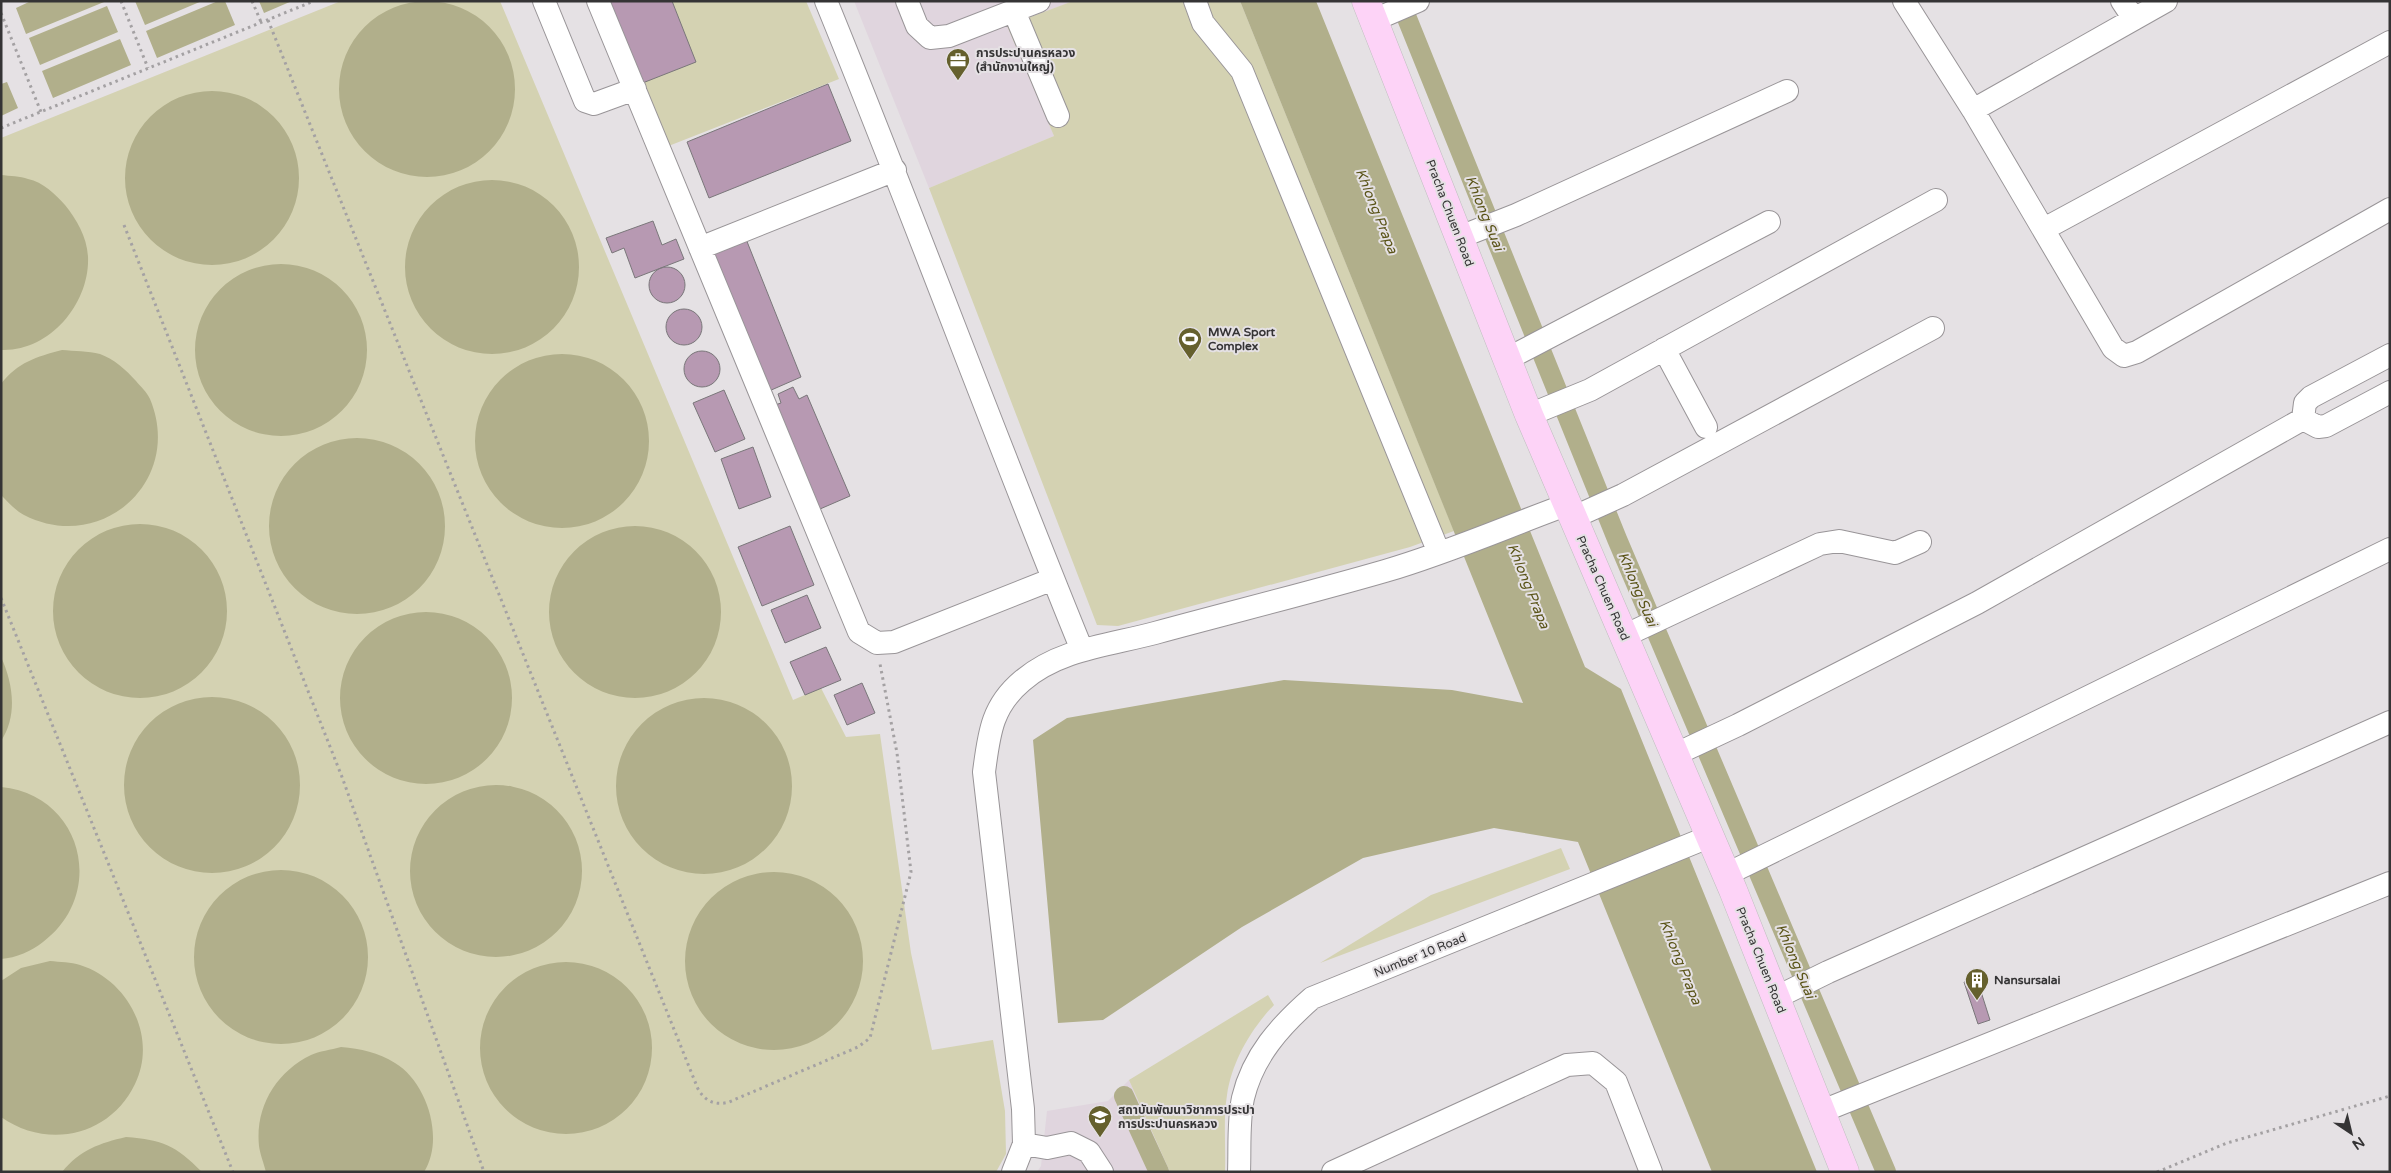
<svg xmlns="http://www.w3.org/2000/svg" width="2391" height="1173" viewBox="0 0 2391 1173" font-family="'Varela Round','Noto Sans Thai',sans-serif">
	<rect width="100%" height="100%" fill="#e5e1e4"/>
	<path fill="#e0d5de" d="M854,1H1073L1008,26L1054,136L929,188Z
		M1129,1080L1170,1172H1037L1041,1166L1047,1111L1108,1101Z"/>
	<path fill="#d4d2b2" d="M341,1H500L793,700L821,688L846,737L880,734L911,953L932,1050L993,1040L1005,1111L1006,1154L996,1172H1V138Z
		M607,1H806L839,79L666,147Z
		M1073,1H1240L1454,531L1410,547L1118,626L1097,625L929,188L1054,136L1007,26Z
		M1561,848L1570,869L1320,963L1431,895Z
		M1268,995L1274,1005C1251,1029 1232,1061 1227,1095C1223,1120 1226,1147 1225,1172H1170L1129,1080Z"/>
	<path fill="#b1af8b" d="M339 89a88 88 0 1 1 176 0a88 88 0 1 1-176 0Z
		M31,1H104V2L26,34L16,8Z
		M135,1H202L145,25Z
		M218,1H225L235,25L157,58L146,31Z
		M259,1H292L264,13Z
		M1240,1H1316L1585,667L1621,689L1817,1172H1712L1578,842L1494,828L1363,858L1242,927L1103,1020L1058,1023L1033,740L1067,718L1284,680L1452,690L1523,703Z
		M107,6L118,32L40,65L29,38Z
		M120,39L131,65L53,98L42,71Z
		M7,82L18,108L1,116V84Z
		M125 178a87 87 0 1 1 174 0a87 87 0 1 1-174 0Z
		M1,175C10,176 20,176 28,179C43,182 55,194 65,205C77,220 87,237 88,257C90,303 50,352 1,350Z
		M405 267a87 87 0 1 1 174 0a87 87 0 1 1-174 0Z
		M195 350a86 86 0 1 1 172 0a86 86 0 1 1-172 0Z
		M62,350C74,351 88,351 100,354C114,359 126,370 136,381C140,386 147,392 150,399C184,480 102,555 24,515C16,511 8,502 1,495V384C18,362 36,357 62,350Z
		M475 441a87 87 0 1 1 174 0a87 87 0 1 1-174 0Z
		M269 526a88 88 0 1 1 176 0a88 88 0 1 1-176 0Z
		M53 611a87 87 0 1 1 174 0a87 87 0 1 1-174 0Z
		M549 612a86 86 0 1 1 172 0a86 86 0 1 1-172 0Z
		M340 698a86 86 0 1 1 172 0a86 86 0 1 1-172 0Z
		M1,657C13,683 18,715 1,741Z
		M124 785a88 88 0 1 1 176 0a88 88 0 1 1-176 0Z
		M616 786a88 88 0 1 1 176 0a88 88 0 1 1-176 0Z
		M410 871a86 86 0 1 1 172 0a86 86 0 1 1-172 0Z
		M1,787C83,795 107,894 43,942C32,951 16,958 1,959Z
		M194 957a87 87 0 1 1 174 0a87 87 0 1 1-174 0Z
		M685 961a89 89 0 1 1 178 0a89 89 0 1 1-178 0Z
		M50,961C60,962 71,962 80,965C128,980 158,1037 135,1084C110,1136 48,1150 1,1117V981L21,968Z
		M480 1048a86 86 0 1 1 172 0a86 86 0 1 1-172 0Z
		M341,1047C361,1049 378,1052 395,1063C427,1082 445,1139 424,1172H266C264,1164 260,1154 259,1146C255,1107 276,1072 311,1055C319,1051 331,1050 341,1047Z
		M126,1137C163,1140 175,1145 202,1172H62C80,1150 100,1143 126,1137Z"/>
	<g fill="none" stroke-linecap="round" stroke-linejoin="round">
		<path stroke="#b1af8b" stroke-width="20" d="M1400,1L1617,539L1886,1172
			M1124,1096L1159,1172"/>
	</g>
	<path fill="#b799b2" stroke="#7a777a" d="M608,1H672L696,62L640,84Z
		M828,84L851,141L709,198L687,142Z
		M653,221L662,245L676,239L684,259L635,278L624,248L612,253L606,238Z
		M746,239L801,377L769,391L713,253Z
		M649 285a18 18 0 1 1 36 0a18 18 0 1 1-36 0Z
		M666 327a18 18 0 1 1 36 0a18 18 0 1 1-36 0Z
		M684 369a18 18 0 1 1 36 0a18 18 0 1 1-36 0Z
		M793,387L799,399L807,395L850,496L820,509L775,405L781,403L778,394Z
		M724,390L745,439L715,452L693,403Z
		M753,447L771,497L739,509L721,459Z
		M790,526L814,585L762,606L738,547Z
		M807,595L821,628L785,643L771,610Z
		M826,647L841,680L805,695L790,662Z
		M862,683L875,713L847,725L834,695Z
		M1977,979L1990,1020L1978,1024L1964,982Z"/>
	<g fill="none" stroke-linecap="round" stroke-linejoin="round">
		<g stroke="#999598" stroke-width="24">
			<path id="minor" d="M544,1L585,101L594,104L635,89
				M598,1L859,632L877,643L894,642L1053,579
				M826,1C914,216 994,435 1082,650
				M907,1L917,26L930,38L949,36L1039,1
				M1195,1L1203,23L1242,71L1439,553
				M1904,1L1973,110L2113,348L2124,356L2137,352L2390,209
				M2122,1L2134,19
				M1014,11L1058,116
				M1374,20L1418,1
				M1973,110L2166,1
				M2044,229L2390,42
				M1460,237L1516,215L1787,91
				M700,248L895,170
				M1664,349L1706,427
				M2390,355L2311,397L2305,403L2303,419L2318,427L2326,426L2390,392
				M1507,359L1769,222
				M1529,415L1590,390L1936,200
				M1572,518L1623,495L1933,328
				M1624,636L1820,544L1839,541L1895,553L1920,542
				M1676,754L1738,725L1977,603L2303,419
				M1727,874L2390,549
				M1777,997L1828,972L2390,722
				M1820,1112L2390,883
				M1024,1144L1047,1148L1071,1143L1089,1152L1102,1172
				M1013,1172L1024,1144L1023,1109L984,772C989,735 991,707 1022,681C1059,649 1110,645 1155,633C1232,612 1309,593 1385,571C1447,553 1506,527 1566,505
				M1239,1172C1240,1148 1238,1122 1243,1098C1253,1056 1280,1026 1312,998L1711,836
				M1333,1172L1567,1065L1593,1063L1616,1082L1651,1172"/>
		</g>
		<g stroke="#bebebe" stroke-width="29">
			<path id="major" d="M1366,1L1529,415L1733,890L1845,1172"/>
		</g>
		<path stroke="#a4a1a3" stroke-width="3" stroke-dasharray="2.5 4" stroke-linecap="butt" d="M121,1L148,68
			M252,1L261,22
			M1,13L41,112
			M268,20L698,1089C705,1101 715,1106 729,1102L858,1047L870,1038L911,872L897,753L880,664
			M1,128L314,1
			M124,225L342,777L484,1172
			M1,598L233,1172
			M2157,1172L2227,1143L2390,1096"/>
		<use href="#minor" stroke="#fff" stroke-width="22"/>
		<use href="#major" stroke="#fdd3f7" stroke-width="28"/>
	</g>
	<defs>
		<g id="office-pin" transform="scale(1.25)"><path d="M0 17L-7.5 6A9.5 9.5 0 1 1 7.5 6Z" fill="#65602d" stroke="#e5e1e4"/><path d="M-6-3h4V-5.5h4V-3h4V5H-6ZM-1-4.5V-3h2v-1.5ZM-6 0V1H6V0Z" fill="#fff"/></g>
		<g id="stadium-pin" transform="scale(1.25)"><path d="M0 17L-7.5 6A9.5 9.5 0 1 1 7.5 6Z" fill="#65602d" stroke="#e5e1e4"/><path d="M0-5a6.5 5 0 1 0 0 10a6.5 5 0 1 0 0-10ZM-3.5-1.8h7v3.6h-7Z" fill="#fff"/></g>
		<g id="building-pin" transform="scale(1.25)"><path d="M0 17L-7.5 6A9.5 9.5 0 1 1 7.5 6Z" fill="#65602d" stroke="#e5e1e4"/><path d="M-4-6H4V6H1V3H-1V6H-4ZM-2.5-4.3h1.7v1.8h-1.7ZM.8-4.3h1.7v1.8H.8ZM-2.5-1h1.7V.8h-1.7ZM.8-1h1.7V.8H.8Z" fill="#fff"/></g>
		<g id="school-pin" transform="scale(1.25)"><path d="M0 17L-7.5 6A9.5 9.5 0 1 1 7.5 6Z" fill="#65602d" stroke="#e5e1e4"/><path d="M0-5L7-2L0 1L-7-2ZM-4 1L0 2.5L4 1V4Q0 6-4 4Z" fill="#fff"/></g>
	</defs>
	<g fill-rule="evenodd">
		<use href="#office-pin" x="958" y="60"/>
		<use href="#stadium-pin" x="1190" y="339"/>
		<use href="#building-pin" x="1977" y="980"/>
		<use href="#school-pin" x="1100" y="1117"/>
	</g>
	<g text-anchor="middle" stroke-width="4" stroke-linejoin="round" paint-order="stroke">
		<g font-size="12" font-weight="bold" fill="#353435" stroke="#e5e1e4" text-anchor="start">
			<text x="976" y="57">การประปานครหลวง<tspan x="976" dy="14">(สำนักงานใหญ่)</tspan></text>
			<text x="1208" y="336">MWA Sport<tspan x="1208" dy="14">Complex</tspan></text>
			<text x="1994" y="984">Nansursalai</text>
			<text x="1118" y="1114">สถาบันพัฒนาวิชาการประปา<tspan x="1118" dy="14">การประปานครหลวง</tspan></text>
		</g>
		<g font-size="12" fill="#353435" stroke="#e5e1e4">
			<text transform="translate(1450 213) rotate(69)" y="4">Pracha Chuen Road</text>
			<text transform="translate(1603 588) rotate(66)" y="4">Pracha Chuen Road</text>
			<text transform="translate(1420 955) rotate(-22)" y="4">Number 10 Road</text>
			<text transform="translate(1761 960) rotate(68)" y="4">Pracha Chuen Road</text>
		</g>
		<g font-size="14" font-style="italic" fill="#5a5418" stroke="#e5e1e4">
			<text transform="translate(1377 211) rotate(68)" y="5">Khlong Prapa</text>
			<text transform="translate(1485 213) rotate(68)" y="5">Khlong Suai</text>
			<text transform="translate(1529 586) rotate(68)" y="5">Khlong Prapa</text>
			<text transform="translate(1638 589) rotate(67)" y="5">Khlong Suai</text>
			<text transform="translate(1796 961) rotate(67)" y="5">Khlong Suai</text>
			<text transform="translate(1681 962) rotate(68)" y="5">Khlong Prapa</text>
		</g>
	</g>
	<rect width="2391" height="1173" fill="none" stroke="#353435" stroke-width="5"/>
	<g transform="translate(2351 1133) rotate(145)" stroke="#e5e1e4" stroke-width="4" paint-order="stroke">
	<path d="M0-4L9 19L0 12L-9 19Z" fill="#353435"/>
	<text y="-8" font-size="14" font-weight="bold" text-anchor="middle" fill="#353435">N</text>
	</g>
</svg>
